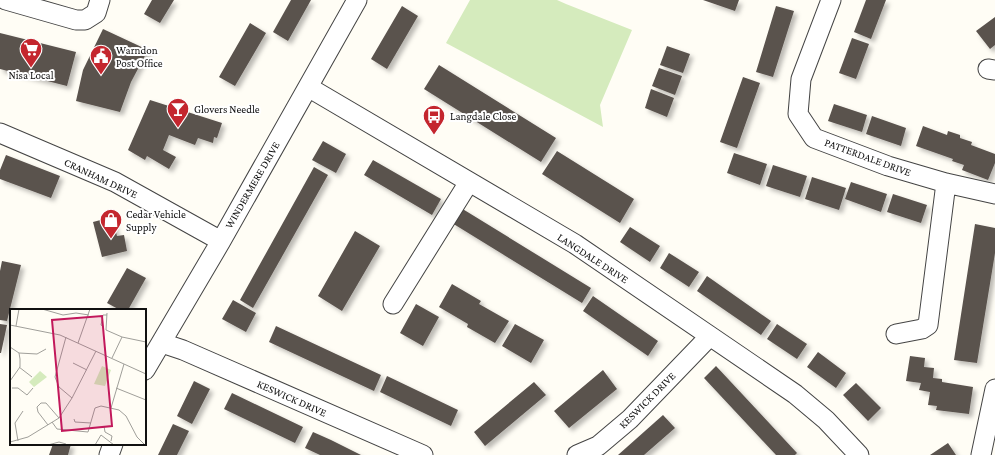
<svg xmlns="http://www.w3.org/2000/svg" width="995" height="455" viewBox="0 0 995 455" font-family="'Crimson Pro',serif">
	<defs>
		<filter id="shadow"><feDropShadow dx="3.5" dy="3.5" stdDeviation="2" flood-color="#0004"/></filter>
	</defs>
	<rect width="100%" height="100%" fill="#fffdf5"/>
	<path fill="#d5ebbd" d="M470,0H557L566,4L632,30L600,105L603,127L446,43Z"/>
	<path fill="#5a524d" filter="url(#shadow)" d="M152,0H174L160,23L144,14Z
		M291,0H311L288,41L273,32Z
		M703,0H739L735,11Z
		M866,0H886L871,39L854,32Z
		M402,6L418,16L387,69L371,59Z
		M776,6L794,11L773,77L756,72Z
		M995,17V45L990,49L976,31Z
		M250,23L266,33L235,86L219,77Z
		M103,29L148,50L131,82L120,112L76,101L83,70Z
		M0,33L76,52L67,86L0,69Z
		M852,38L869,44L856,79L839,73Z
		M667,46L690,54L683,73L660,65Z
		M439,65L556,138L541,162L424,89Z
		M659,68L682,76L675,95L652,86Z
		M743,77L760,83L737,148L720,142Z
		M651,89L674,98L667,117L645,108Z
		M150,100L222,123L217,138L214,137L213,143L198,138L195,145L169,135L163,150L176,157L169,169L147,156L145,160L128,150Z
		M834,104L867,115L862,132L828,121Z
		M872,116L906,128L901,146L866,134Z
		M923,126L947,135L948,131L960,135V138L972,142L971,145L995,154V163L988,180L962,170L964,165L952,161L953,159L916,146Z
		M323,141L346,154L336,173L312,160Z
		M557,151L634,199L620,223L542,174Z
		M734,153L767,164L760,185L727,173Z
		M6,155L60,176L51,198L0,179V170Z
		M373,160L441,199L432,215L364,175Z
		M773,165L807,176L800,197L766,186Z
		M314,167L328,175L253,308L240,300Z
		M812,177L846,188L839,210L805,199Z
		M851,182L887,194L881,212L845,199Z
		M893,194L927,205L921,223L887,212Z
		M461,208L591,288L582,303L452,223Z
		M112,217L117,236L124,235L127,251L102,257L93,222Z
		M975,224L995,228V253L977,363L954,360Z
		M630,227L660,246L650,262L620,242Z
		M355,231L380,246L342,311L318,296Z
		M669,253L699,272L689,287L660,268Z
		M2,261L21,265L7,321L0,320V271Z
		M127,268L146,278L128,310H120L107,303Z
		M707,276L771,321L761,335L697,291Z
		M452,284L481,301L479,304L509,321L495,343L467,327L468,324L439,307Z
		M593,296L658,341L648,356L583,311Z
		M233,300L256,313L246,332L222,319Z
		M416,304L439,317L423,346L400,333Z
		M0,324L7,325L1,353H0Z
		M515,324L544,340L531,363L502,346Z
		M777,324L807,344L797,359L767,339Z
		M276,326L381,375L374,391L269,342Z
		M818,352L846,373L836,388L807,367Z
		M910,356L925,358L924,367L934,368L933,378L942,379V382L973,387L969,414L936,410L937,406L928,405L930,392L919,390L921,383L906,381Z
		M716,366L797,453L795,455H776L704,378Z
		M603,370L617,389L569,428L554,411Z
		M387,376L458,410L451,426L380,392Z
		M194,381L210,389L192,424L177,416Z
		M534,382L546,395L485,446L474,432Z
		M856,383L881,408L868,421L843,395Z
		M232,393L303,427L295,443L224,409Z
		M663,415L675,428L644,455H618Z
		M173,424L189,431L177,455H158Z
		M313,432L331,440L361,455H320L305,448Z
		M948,443L956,455H930Z
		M53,444H71L68,455H49Z"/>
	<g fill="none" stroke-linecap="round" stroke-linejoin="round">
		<g stroke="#444" stroke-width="21">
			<path id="minor" d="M6,0L76,20H85L96,13L100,0
				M831,0L801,79L798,114L814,138L888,166L946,183L995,194
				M988,69L995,70
				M308,87L575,244L795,394L826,420L859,455
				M0,133L115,182L221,241
				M393,304L469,182
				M896,334L922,329L928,325L946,183
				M162,343L183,350L423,455
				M145,370L221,241L357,0
				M109,455L113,444
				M577,455L598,446L630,419L710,336
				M981,455L995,389"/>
		</g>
		<use href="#minor" stroke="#fff" stroke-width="19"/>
	</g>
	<defs>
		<g id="supermarket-pin" transform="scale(1.15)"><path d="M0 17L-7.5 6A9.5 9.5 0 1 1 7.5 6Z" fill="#c4262e" stroke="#fff"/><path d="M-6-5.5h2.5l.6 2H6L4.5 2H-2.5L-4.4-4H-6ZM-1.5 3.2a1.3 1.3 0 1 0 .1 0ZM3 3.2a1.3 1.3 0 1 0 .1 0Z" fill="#fff"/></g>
		<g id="civic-pin" transform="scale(1.15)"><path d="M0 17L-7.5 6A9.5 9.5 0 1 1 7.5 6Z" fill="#c4262e" stroke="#fff"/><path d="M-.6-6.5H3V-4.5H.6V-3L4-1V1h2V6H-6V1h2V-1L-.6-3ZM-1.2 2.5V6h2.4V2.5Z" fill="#fff"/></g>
		<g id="bar-pin" transform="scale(1.15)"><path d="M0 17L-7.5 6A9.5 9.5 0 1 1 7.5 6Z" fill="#c4262e" stroke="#fff"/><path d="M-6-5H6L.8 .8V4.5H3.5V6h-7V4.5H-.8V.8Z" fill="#fff"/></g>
		<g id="bus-pin" transform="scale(1.15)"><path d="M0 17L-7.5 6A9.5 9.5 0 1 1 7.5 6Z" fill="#c4262e" stroke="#fff"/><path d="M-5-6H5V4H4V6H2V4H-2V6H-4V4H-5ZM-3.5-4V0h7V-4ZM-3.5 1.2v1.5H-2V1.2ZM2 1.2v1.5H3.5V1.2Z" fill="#fff"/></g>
		<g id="shop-pin" transform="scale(1.15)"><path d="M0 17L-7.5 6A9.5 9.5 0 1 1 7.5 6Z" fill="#c4262e" stroke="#fff"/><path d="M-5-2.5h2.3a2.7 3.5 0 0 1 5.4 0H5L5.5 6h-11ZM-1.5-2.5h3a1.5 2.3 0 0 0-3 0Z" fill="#fff"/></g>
	</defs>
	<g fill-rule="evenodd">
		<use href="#supermarket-pin" x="31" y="49"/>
		<use href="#civic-pin" x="101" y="56"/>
		<use href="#bar-pin" x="178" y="109"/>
		<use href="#bus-pin" x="434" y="116"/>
		<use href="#shop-pin" x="111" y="220"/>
	</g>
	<g text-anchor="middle" stroke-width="4" stroke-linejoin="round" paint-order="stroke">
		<g font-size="11" fill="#111" stroke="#fff" text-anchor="start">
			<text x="116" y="54">Warndon<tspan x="116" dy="13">Post Office</tspan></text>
			<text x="31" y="79" text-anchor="middle">Nisa Local</text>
			<text x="194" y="113">Glovers Needle</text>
			<text x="450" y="120">Langdale Close</text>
			<text x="126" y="218">Cedar Vehicle<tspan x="126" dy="13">Supply</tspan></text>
		</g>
		<g font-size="11" fill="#111" stroke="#fff">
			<text transform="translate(868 157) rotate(20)" y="4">PATTERDALE DRIVE</text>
			<text transform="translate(101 178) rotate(25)" y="4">CRANHAM DRIVE</text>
			<text transform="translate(252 185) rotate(-60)" y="4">WINDERMERE DRIVE</text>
			<text transform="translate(593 258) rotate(33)" y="4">LANGDALE DRIVE</text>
			<text transform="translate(292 398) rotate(24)" y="4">KESWICK DRIVE</text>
			<text transform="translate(647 400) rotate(-45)" y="4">KESWICK DRIVE</text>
		</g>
	</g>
	<g transform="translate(10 309)">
		<rect width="136" height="136" fill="#fffdf5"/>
		<path d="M92,57L101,61L95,77L84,75ZM30,62L37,68L24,78L19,73Z" fill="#d5ebbd"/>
		<path fill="none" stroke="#a09f9a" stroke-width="1" d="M32,0L53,6L66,4L79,6M97,4L96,21L112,28L136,33M0,16L50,26L136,65M6,17L9,0M94,18L91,16L93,6H97M56,28L45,68L49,78L62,89M68,34L80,0M0,38L9,44L10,50V58L0,72M9,44L27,45L36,40M102,49L112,28M63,54L77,61M9,58L22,68M2,79H8L17,86L23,79M106,79L136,91M101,99L114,55M64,110L65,113L81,114M42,113L47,120L78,123L85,99L91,97L109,101L116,107L127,128L135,136M38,116L28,103L27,98L31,94H36L49,109M94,117L95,123L102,127L101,132M8,132L5,114L13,102M0,133L18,128L49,109L62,89L86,42M38,136L49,133L56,135M85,136L91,126L104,136"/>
		<path fill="#c2185b" fill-opacity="0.15" stroke="#c2185b" stroke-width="2" d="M92,7L102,117L52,122L42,11Z"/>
		<rect width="136" height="136" fill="none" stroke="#111" stroke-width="2"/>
	</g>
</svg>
